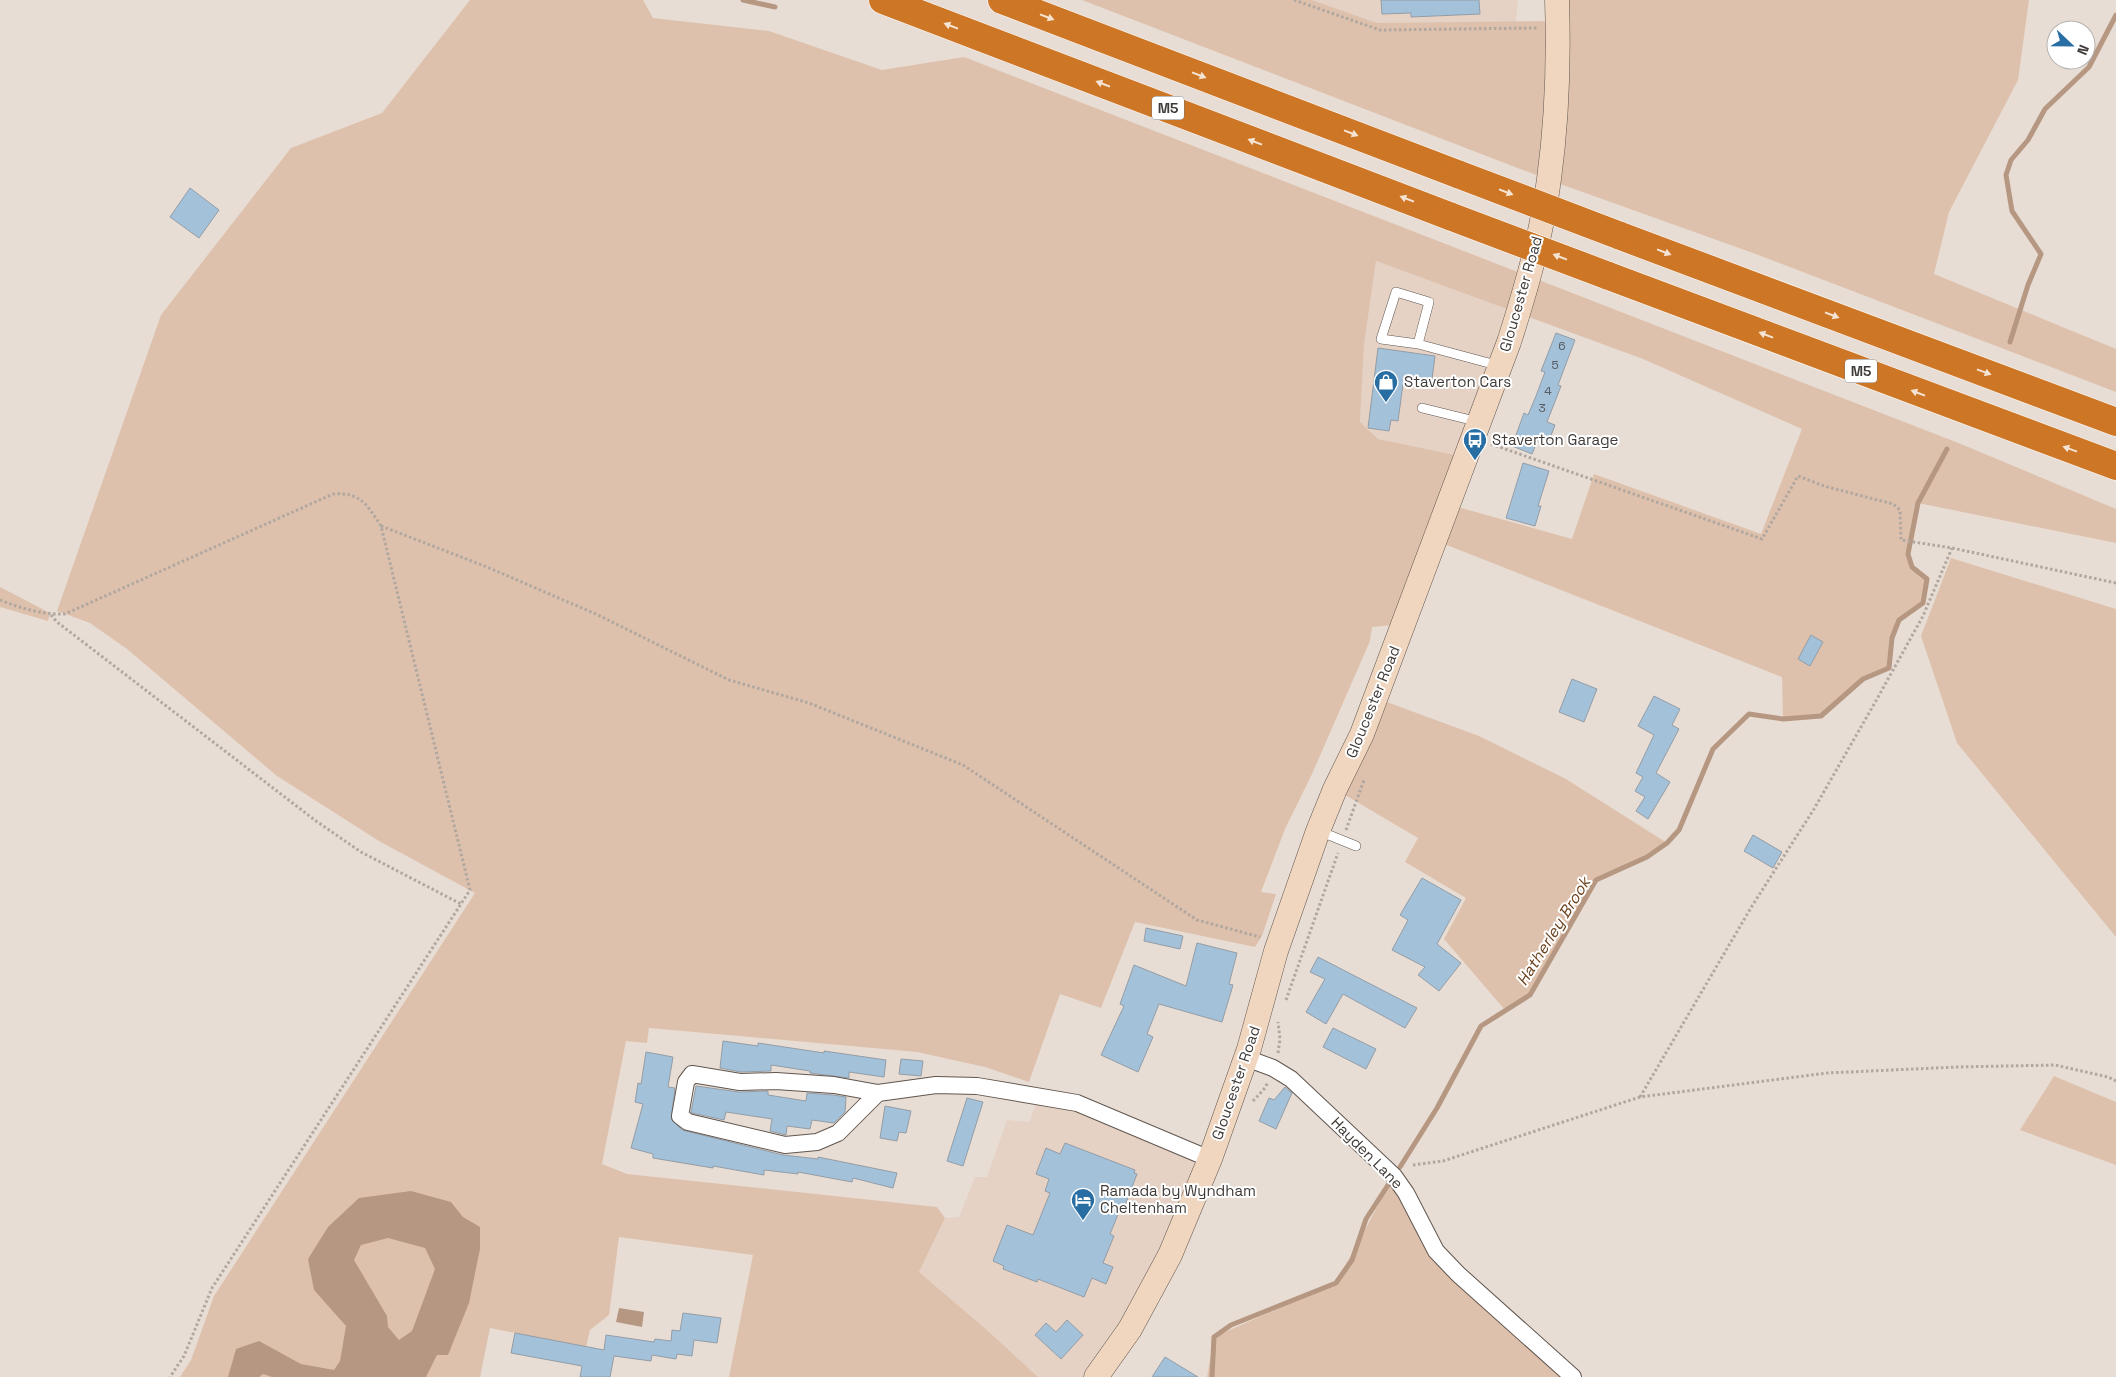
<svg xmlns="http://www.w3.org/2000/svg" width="2116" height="1377" viewBox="0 0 2116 1377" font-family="'Space Grotesk',sans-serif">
	<rect width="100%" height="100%" fill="#e8ddd4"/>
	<path fill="#e5d2c5" d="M1312,0H1518L1516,22L1377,23Z
		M1376,261L1518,313L1465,457L1378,439L1360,422L1364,345Z
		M1039,1097L1210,1159L1096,1377H1038L987,1330L919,1272L945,1218L959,1217L975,1177H987L1007,1120L1029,1122Z"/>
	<path fill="#dec1ac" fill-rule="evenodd" d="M470,0H643L653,18L769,31L882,70L964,57L1961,444L2116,509V543L1918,503L1908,554L1912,567L1927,579L1923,603L1899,621L1892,638L1889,668L1863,679L1821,716L1783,719L1782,677L1434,540L1404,624L1372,627L1370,641L1312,774L1285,829L1261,892L1276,894L1262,936L1255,947L1135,922L1101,1008L1060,994L1029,1082L985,1067L917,1052L649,1028L647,1043L626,1041L602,1164L627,1174L937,1207L945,1218L919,1272L987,1330L1038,1377H729L753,1255L619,1237L609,1315L590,1330L586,1347L490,1328L480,1377H180L191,1360L214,1296L475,893L379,841L277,776L127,649L90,623L57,611L161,315L291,148L382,113ZM1376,261L1643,359L1802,429L1761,534L1594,474L1572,539L1447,504L1465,457L1378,439L1360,422L1364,345Z
		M1082,0H1312L1377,23L1557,21V0H2029L2018,80L1949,212L1934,274L2116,349V392L1753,253L1549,180Z
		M1951,558L2116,609V937L1957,743L1921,636Z
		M0,587L50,613L48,621L0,607Z
		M1376,698L1479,736L1566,779L1667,843L1647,857L1596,880L1530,995L1505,1010L1444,939L1466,898L1405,862L1418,838L1335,789Z
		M2054,1076L2116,1102V1165L2020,1130Z
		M1394,1176L1436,1251L1565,1377H1207L1214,1337L1336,1283Z"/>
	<path fill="#b69882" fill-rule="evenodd" d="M411,1191L451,1202L463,1217L480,1227V1249L469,1303L448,1355H437L426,1377H272L263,1374L259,1377H228L236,1349L259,1341L301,1364L334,1370L340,1361L346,1326L314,1290L308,1259L328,1227L359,1198ZM388,1238L425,1248L435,1269L412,1331L399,1340L388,1327L387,1316L354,1260L361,1245Z
		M619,1308L644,1312L642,1327L616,1322Z"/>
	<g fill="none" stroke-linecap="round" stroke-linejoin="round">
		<path stroke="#b69882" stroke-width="5" d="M743,0L775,7
			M2010,342L2028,285L2041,254L2012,211L2006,175L2011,160L2028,140L2045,109L2089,67L2116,15
			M1400,1167L1437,1108L1481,1026L1530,995L1596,880L1647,857L1667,843L1679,830L1713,749L1749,714L1783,719L1821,716L1863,679L1889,668L1892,638L1899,620L1923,603L1927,579L1912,567L1908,554L1918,503L1947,449
			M1212,1377L1214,1337L1231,1325L1336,1283L1352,1260L1366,1219L1388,1185"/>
	</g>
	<path fill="#a4c1da" stroke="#939da6" d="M1381,0H1479L1480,14L1411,17V13L1382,14Z
		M190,188L219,210L199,238L170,217Z
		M1556,333L1575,340L1558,385L1561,386L1547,422L1555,425L1549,441L1539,437L1532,454L1512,446L1524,413L1528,415L1536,396L1545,372L1541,371Z
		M1378,348L1435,356L1431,387L1403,384L1398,421L1391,420L1389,431L1368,428Z
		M1523,463L1549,471L1538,506H1541L1535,526L1506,518Z
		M1811,635L1823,642L1810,666L1798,659Z
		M1572,679L1597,689L1584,722L1559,712Z
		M1654,696L1680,709L1672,725L1679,729L1656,773L1670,782L1648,819L1636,811L1645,797L1635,791L1643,777L1636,773L1654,735L1638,726Z
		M1753,835L1782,852L1773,868L1744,851Z
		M1422,878L1461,900L1437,944L1461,963L1439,991L1418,975L1425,967L1392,950L1408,920L1400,915Z
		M1146,928L1183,936L1180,949L1144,941Z
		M1197,943L1237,953L1229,984L1233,985L1222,1022L1159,1004L1147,1034L1153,1037L1138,1072L1101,1055L1124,1006L1120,1004L1134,965L1186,986Z
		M1318,957L1417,1008L1405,1028L1343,994L1326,1024L1306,1012L1325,979L1310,972Z
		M1333,1028L1376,1049L1366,1069L1323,1047Z
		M723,1041L758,1046V1043L824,1053V1051L886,1060L884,1077L849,1072V1078L810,1073V1071L771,1065V1071L741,1072L720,1068Z
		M646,1052L673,1057L668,1087L675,1088L671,1119L682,1130L783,1155L818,1159V1157L897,1173L893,1188L853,1178L852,1182L798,1172V1174L764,1170V1175L713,1166V1168L653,1158V1154L631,1148L643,1104L635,1102L638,1083L641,1084Z
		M901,1059L923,1061L921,1076L899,1074Z
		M696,1086L739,1092L768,1091V1095L806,1101L807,1093L833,1095L846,1097L845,1112L834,1123L812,1120L810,1129L787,1126L786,1135L770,1131L772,1119L726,1112L724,1120L692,1113L691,1112Z
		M1285,1087L1292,1093L1276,1129L1259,1121L1269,1098L1274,1100Z
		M967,1098L983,1102L963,1166L947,1161Z
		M885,1106L911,1111L906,1133L899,1132L897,1141L880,1138Z
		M1065,1143L1135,1170L1134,1173L1137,1174L1124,1208L1121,1207L1110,1234L1114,1236L1103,1263L1113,1267L1106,1284L1092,1278L1084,1297L1038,1279L1037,1282L1003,1269L1004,1266L993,1261L1007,1225L1033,1235L1050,1193L1045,1191L1049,1179L1036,1174L1046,1148L1060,1154Z
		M683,1313L721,1318L717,1343L694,1340L692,1356L677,1354L676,1359L652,1355L651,1361L614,1356L610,1377H580L582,1366L511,1353L515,1333L604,1350L606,1335L654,1342L655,1339L671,1341L672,1330L680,1331Z
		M1067,1320L1083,1335L1061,1359L1035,1335L1046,1323L1056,1332Z
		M1165,1357L1198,1377H1152Z"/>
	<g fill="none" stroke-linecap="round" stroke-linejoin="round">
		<g stroke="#60564f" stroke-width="10">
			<path id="lane" d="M1418,344L1429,302L1396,292L1381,339L1418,344L1500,366
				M1422,408L1479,422
				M1319,831L1356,846"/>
		</g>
		<g stroke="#60564f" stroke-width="18">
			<path id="street" d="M1246,1058L1273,1068L1291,1079L1394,1176L1406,1193L1436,1251L1458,1274L1573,1377
				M878,1093L838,1133L817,1142L785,1145L688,1122L680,1116L686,1082L692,1074L740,1082L776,1081L834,1085L878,1093L936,1085L977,1086L1077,1103L1210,1159"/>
		</g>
		<g stroke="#60564f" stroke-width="25">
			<path id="secondary" d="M1096,1377L1130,1329L1170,1255L1210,1159L1249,1049L1276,951L1318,831L1335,789L1362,734L1509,342C1526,289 1542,234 1549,179C1557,120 1559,59 1557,0"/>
		</g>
		<g stroke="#fff" stroke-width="29">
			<path id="highway" d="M883,0L1452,217
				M1002,0L1460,175
				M1618,235L2116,422
				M1606,275L2116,466"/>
		</g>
		<path stroke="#b0a7a0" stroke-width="3" stroke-dasharray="2.5 2.5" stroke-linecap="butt" d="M1294,0L1380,30L1538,28
			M1491,444L1762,539L1798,476L1824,486L1893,504L1900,510L1901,540L1952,548L2116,583
			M381,526L487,567L598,615L729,680L809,703L963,765L1197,920L1260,937
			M0,600C20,608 43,615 65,614L333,494C361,492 367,505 381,526L470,890L212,1288L184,1356L170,1377
			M51,615L57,622L316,821L361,852L461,904
			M1346,830L1364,780
			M1286,1000L1338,853
			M1278,1053L1280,1039L1278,1022
			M1640,1097L1752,906L1814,809L1877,699L1923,616L1952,548
			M1253,1101L1265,1088L1268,1082
			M1413,1165L1443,1161L1640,1097L1827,1073L1957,1067L2055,1065L2108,1077L2116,1081"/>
		<use href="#lane" stroke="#fff" stroke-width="9"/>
		<use href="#street" stroke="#fff" stroke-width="16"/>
		<use href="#secondary" stroke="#f0d6be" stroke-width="24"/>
		<use href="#highway" stroke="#cd7626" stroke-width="28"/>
		<g stroke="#fff" stroke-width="29" stroke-linecap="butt">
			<path id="highway-bridge" d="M1460,175L1618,235
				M1452,217L1606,275"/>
		</g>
		<use href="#highway-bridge" stroke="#cd7626" stroke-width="28"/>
	</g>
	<defs><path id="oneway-solid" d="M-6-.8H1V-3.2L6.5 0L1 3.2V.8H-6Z" transform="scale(1.25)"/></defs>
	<g fill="#f5e4d4">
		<use href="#oneway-solid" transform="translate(1047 17) rotate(21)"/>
		<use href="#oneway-solid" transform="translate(951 26) rotate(-159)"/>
		<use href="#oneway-solid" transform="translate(1199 75) rotate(21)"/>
		<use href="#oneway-solid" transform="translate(1103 84) rotate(-159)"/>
		<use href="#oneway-solid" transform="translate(1351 133) rotate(21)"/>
		<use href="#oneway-solid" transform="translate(1255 142) rotate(-159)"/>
		<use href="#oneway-solid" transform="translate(1506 192) rotate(21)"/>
		<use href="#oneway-solid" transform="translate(1407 199) rotate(-159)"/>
		<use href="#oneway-solid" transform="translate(1664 252) rotate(21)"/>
		<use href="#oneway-solid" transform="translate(1560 257) rotate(-159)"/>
		<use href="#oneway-solid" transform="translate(1832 315) rotate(21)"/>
		<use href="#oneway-solid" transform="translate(1766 335) rotate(-159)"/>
		<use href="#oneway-solid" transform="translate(1984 372) rotate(20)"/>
		<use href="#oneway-solid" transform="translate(1918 393) rotate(-159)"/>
		<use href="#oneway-solid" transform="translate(2070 449) rotate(-160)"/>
	</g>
	<defs>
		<g id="shop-pin" transform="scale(1.25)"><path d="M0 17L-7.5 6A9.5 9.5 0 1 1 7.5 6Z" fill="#286ea3" stroke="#fff"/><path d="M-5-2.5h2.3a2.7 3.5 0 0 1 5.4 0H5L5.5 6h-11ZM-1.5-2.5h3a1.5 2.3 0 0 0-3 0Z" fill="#fff"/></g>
		<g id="bus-pin" transform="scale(1.25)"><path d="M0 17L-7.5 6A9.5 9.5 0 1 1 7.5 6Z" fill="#286ea3" stroke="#fff"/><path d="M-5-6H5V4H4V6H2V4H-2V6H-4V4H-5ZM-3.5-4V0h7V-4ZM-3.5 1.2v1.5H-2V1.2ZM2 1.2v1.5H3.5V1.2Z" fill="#fff"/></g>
		<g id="hotel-pin" transform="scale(1.25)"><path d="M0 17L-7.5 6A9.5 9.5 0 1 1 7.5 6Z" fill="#286ea3" stroke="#fff"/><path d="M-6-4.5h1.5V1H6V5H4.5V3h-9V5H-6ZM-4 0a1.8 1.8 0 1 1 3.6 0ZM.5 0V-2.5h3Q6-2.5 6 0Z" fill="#fff"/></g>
	</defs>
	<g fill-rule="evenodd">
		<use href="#shop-pin" x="1386" y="382"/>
		<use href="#bus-pin" x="1475" y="440"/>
		<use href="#hotel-pin" x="1083" y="1200"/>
	</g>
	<g text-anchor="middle" stroke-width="4" stroke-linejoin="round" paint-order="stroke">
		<g font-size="12" fill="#595c60">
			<text x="1562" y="350">6</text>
			<text x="1555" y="369">5</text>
			<text x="1548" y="395">4</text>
			<text x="1542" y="412">3</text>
		</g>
		<g fill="#fff" stroke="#797674" stroke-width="1">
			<rect x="1152" y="96.5" width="32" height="23" rx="4"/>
			<rect x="1845" y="359.5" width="32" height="23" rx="4"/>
		</g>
		<g font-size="14" font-weight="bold" fill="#403b38">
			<text x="1168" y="113">M5</text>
			<text x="1861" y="376">M5</text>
		</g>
		<g font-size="15" fill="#403b38" stroke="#fff">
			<text transform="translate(1521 294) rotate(-74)" y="5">Gloucester Road</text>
			<text transform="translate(1373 702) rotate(-68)" y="5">Gloucester Road</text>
			<text transform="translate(1236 1083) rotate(-71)" y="5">Gloucester Road</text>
			<text transform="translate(1367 1153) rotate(45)" y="5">Hayden Lane</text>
		</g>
		<g font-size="15" fill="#403b38" stroke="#fff" text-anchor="start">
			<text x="1404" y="387">Staverton Cars</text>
			<text x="1492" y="445">Staverton Garage</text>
			<text x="1100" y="1196">Ramada by Wyndham<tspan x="1100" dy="17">Cheltenham</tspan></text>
		</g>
		<g font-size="16" font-style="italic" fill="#6c411d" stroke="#fff">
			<text transform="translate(1553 931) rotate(-58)" y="6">Hatherley Brook</text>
		</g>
	</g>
	<g transform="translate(2071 45) rotate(112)"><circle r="24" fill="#ffffff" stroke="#b3b1af"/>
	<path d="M0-4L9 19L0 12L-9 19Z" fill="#286ea3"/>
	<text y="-8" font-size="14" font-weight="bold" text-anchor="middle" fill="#403b38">N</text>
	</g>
</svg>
